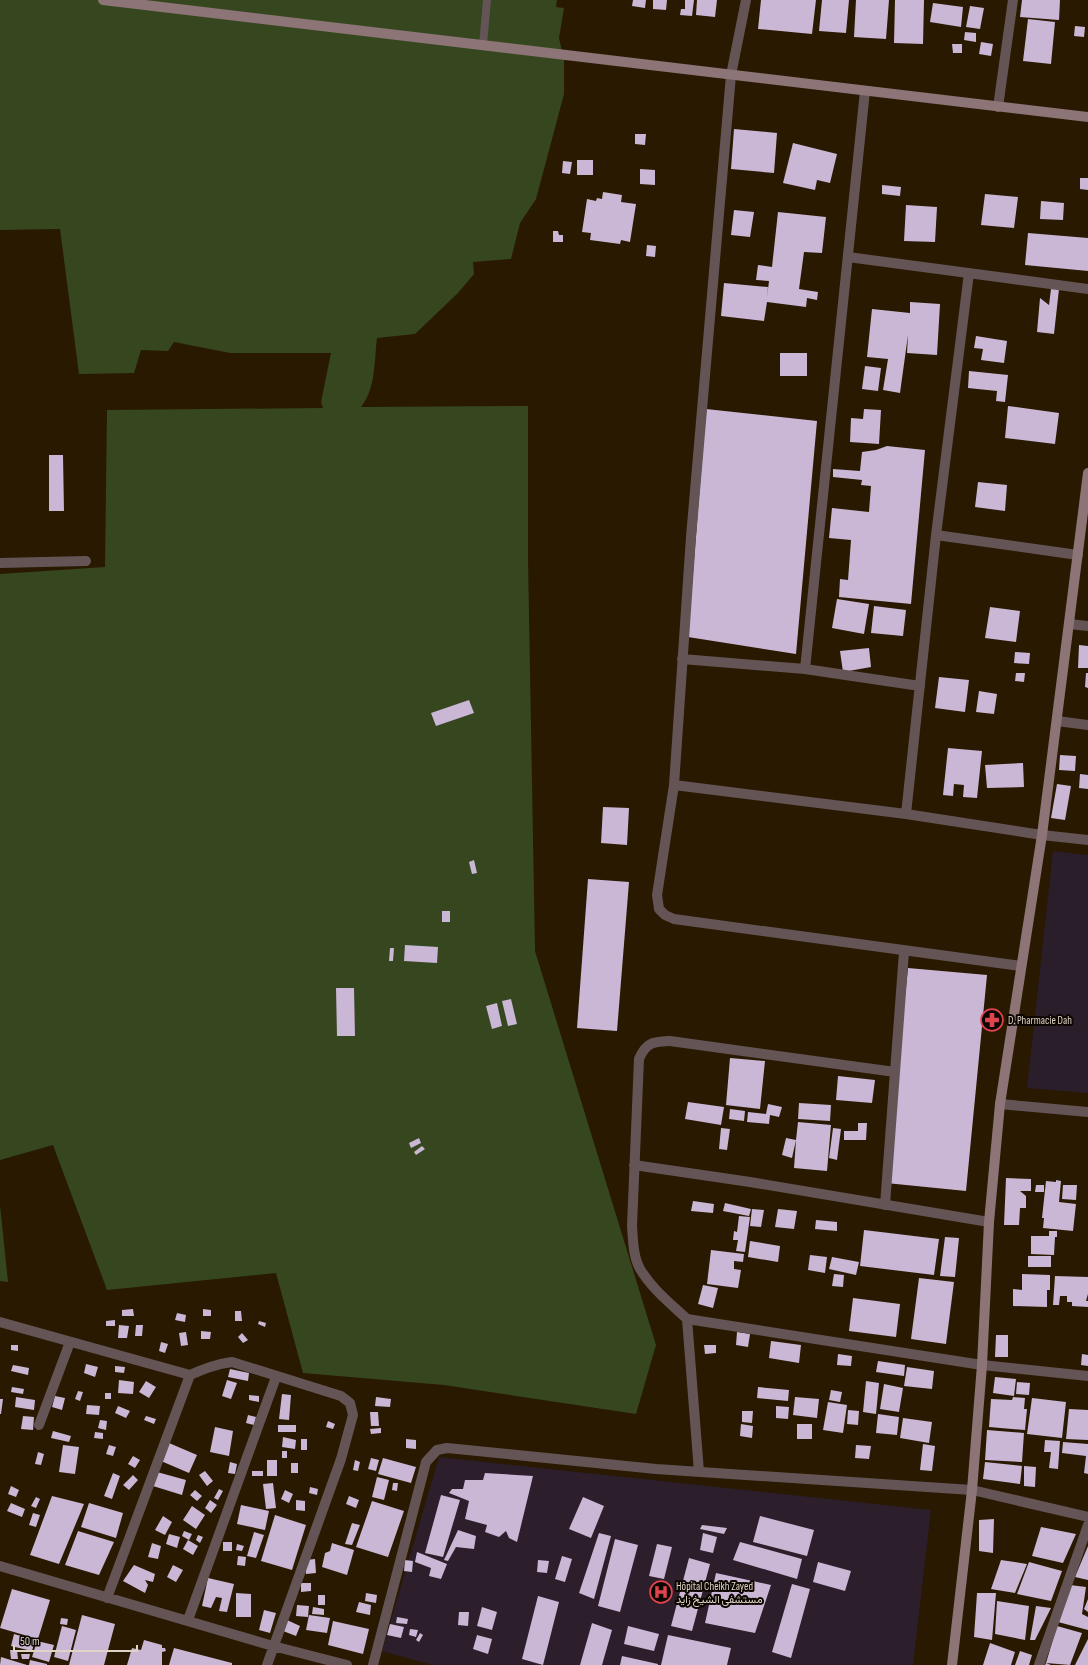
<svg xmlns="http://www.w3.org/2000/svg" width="1088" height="1665" viewBox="0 0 1088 1665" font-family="'Sofia Sans Condensed',Vazirmatn,sans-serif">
	<rect width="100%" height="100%" fill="#281900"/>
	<path fill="#2b1e2b" d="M1053,851L1088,855V1093L1027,1088Z"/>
	<path fill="#2c1e2a" d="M439,1457L931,1510L913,1665H432L382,1651Z"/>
	<path fill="#36471f" d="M0,0H557L556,7L564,8L559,38L564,60V94L536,199L520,223L511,259L473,262L474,274L458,293L415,334L377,338C374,362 376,388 361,407L528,406V559L535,951L656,1345L636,1414L444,1385L303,1373L276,1273L107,1290L53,1145L0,1160V574L105,567L107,410L323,408L321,402L331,353H230L174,342L168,351L141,350L134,373L79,374L60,229L0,230Z
		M0,1205L8,1282L0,1281Z"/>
	<path fill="#cab7d5" d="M633,0H646L645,8L632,6Z
		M653,0H667L666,10L653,9Z
		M685,0H694L692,16L680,15L681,9H685Z
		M697,0H717L715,17L696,15Z
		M761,0H816L812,34L758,29Z
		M822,0H849L846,33L819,31Z
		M856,0H889L886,39L854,37Z
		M895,0H924L923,44L894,43Z
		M1022,0H1060L1059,20L1020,17Z
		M933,3L963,7L961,27L930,22Z
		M970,6L984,8L980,29L966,27Z
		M1028,19L1055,22L1051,64L1023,61Z
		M1075,26L1085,27L1084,37L1074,36Z
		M965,32L976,33V42L964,40Z
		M981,42L993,44L991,56L979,54Z
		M952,44H962V53H953Z
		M734,129L777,133L774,173L731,169Z
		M635,134H646L645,145L635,144Z
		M793,143L837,154L830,183L817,180L815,190L783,183Z
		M577,160H593V175H577Z
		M563,161L572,162L570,174L562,173Z
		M640,169L655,170V185L640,184Z
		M1080,178H1088V190L1080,189Z
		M882,185L901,187L900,196L882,194Z
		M603,192L622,195L621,202L636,204L630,242L621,240L620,244L590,240L591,233L582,232L587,199L596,201L597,198L602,199Z
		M985,194L1018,197L1014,228L981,225Z
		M1041,201L1064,203L1063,220L1040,219Z
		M906,205L937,207L935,242L904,241Z
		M734,210L754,212L750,237L731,235Z
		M778,212L826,217L822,253L804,252L799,289L818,292L817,300L807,298L806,307L767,302L764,321L721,316L724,283L768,287L767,297L769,281L756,280L758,265L772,267Z
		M553,231H558L559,235H563V242H553Z
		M1028,233L1088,238V271L1025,265Z
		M647,245L656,246L655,257L646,256Z
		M1051,289H1059L1054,334L1037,332L1040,298L1049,305Z
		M910,302L940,304L937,355L907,353L908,335L900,393L883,390L888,359L867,357L872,309L910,313Z
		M976,336L1007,341L1004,363L981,360L983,349L974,348Z
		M780,353H807V376H780Z
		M865,366L881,368L878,391L862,389Z
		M969,371L1008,375L1005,402L996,401L997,391L968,388Z
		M1008,406L1059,413L1055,444L1005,438Z
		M706,409L817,421L796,654L688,637Z
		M864,409L881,410L879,444L850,442L851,418L863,419Z
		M887,446L925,450L911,604L839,597L840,579L848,580L851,540L829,538L832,508L869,512L871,486L861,485L862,480L833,477V469L860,471L862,452L876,450Z
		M49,455H63L64,511H49Z
		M978,482L1007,485L1005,511L975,507Z
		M837,599L869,604L864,634L832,628Z
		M874,606L906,610L903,636L871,633Z
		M990,607L1020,611L1016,642L985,638Z
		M1079,645L1088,646V668H1078Z
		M869,648L871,667L843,672L840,651Z
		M1015,652L1030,653L1029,664L1014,663Z
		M1016,673H1025L1024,682L1015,681Z
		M1086,673H1088V688L1085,687Z
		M939,677L969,680L965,712L935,708Z
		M979,691L997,694L994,714L976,712Z
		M469,700L474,713L436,726L431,713Z
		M948,748L982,751L977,798L963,797L964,785L954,784L953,796L943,795Z
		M1060,755L1076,756L1075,771L1059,770Z
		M1023,763L1024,787L987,788L985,765Z
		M1080,774L1088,775V789L1079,788Z
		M1057,784L1071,786L1065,820L1051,818Z
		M603,807L629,808L627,845L601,843Z
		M474,860L477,873L472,874L469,862Z
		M588,879L629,882L617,1031L577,1028Z
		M442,911H450V922H442Z
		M405,945L438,947L437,963L404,961Z
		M390,948H394L393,961H389Z
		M908,968L987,975L966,1191L886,1183Z
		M336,988H354L355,1036H337Z
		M511,999L517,1024L508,1026L502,1001Z
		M497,1003L502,1026L492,1029L486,1006Z
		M730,1058L765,1061L760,1109L726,1105Z
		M838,1076L875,1080L872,1103L836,1100Z
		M688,1102L724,1107L721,1125L685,1119Z
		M799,1103L831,1105L830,1121L798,1119Z
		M768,1104L782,1107L779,1117L770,1115L769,1124L747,1122L748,1112L766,1114Z
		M730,1109L745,1111L744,1121L729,1119Z
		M798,1122L831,1125L827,1171L794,1168L796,1140L792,1158L782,1155L786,1138L796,1140Z
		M858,1123H867L866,1140H844V1131H858Z
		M721,1128L730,1129L727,1150L719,1149Z
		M833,1128L841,1129L837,1160L829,1158Z
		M419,1138L421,1143L411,1148L409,1143Z
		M422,1146L425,1149L416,1155L414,1152Z
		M1006,1178L1031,1179V1191H1020L1026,1196V1208H1020L1019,1225H1004Z
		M1056,1180L1061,1181L1059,1202L1076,1204L1073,1231L1043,1228L1044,1218H1042L1046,1181L1056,1182Z
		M1036,1185H1044V1192H1035Z
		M1063,1185H1077L1076,1200L1062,1199Z
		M693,1201L714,1204L713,1213L691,1211Z
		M725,1203L751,1209L749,1216L723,1211Z
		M752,1209L764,1210L761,1227L750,1226Z
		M778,1209L797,1211L794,1229L775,1227Z
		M739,1216L750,1217L745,1252L736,1251L738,1240H733L734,1231L737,1232Z
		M816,1220L837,1222V1231L815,1229Z
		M864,1230L939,1239L934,1275L860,1266Z
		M1049,1231H1057V1237H1055L1054,1255L1031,1254V1236H1049Z
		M945,1237L959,1238L955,1277L940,1276Z
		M750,1241L780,1246L778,1262L748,1257Z
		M711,1250L744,1254L743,1262L734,1261V1269L741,1270L738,1288L707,1284Z
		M810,1255L827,1257L825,1273L808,1270Z
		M1028,1256H1051V1267H1028Z
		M832,1257L859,1262L856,1275L829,1269Z
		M834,1274L844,1275L843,1287L832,1286Z
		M1022,1274L1050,1275V1290H1047V1307L1013,1306V1289L1022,1290Z
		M1055,1276L1088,1277V1294L1086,1301H1088V1307L1072,1306V1302H1067V1296H1060L1059,1305H1053Z
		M919,1278L954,1282L946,1344L911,1339Z
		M703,1285L718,1288L713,1308L698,1304Z
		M853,1298L900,1304L896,1337L849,1331Z
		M133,1309L134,1316H122V1310Z
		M203,1309L211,1310V1316H203Z
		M235,1311H241L242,1321H235Z
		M177,1313L186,1315L185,1322L175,1320Z
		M115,1320V1326H106V1321Z
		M259,1321L266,1323L265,1327L258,1324Z
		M119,1325L129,1326L127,1338H118Z
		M136,1325H143L142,1336H135Z
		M201,1331L211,1332L210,1339H201Z
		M186,1332L188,1345L181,1346L179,1333Z
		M737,1332L750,1334L748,1347L736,1345Z
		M242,1333L248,1340L243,1343L238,1337Z
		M996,1335H1008V1357H995Z
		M771,1341L801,1345L799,1363L769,1358Z
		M161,1342L168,1344L165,1353L159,1351Z
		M11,1345H18V1351L11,1350Z
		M704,1345H716V1353L705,1354Z
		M838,1354L852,1356L851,1366L837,1365Z
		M1082,1354L1088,1355V1366L1081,1365Z
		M878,1361L905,1365L904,1376L876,1372Z
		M86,1364L98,1367L95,1377L84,1373Z
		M13,1365L29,1368L28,1375L11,1371Z
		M115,1366L125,1367L124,1373L115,1372Z
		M907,1367L934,1371L932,1389L904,1386Z
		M230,1369L249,1373L248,1381L228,1377Z
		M995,1377L1016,1379L1014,1396L993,1393Z
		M119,1380L134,1382L133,1394L118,1393Z
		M227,1380L237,1383L231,1399L222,1396Z
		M146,1381L156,1387L149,1398L139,1392Z
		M866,1381L879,1383L876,1414L863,1412Z
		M1017,1382L1030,1383L1029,1395L1016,1394Z
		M884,1384L903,1388L899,1412L880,1409Z
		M12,1387L24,1389L23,1394L11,1392Z
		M758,1387L789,1390L788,1401L757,1398Z
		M831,1390L842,1392L840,1402L829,1400Z
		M78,1391L83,1392L80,1401L75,1399Z
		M105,1393H111V1399H105Z
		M282,1394L291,1395L289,1420L279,1419Z
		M249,1395L259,1396V1402L249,1400Z
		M55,1396L65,1398L62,1410L52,1407Z
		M16,1397L35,1400L34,1410L15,1407Z
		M376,1397L391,1399L390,1407L375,1406Z
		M795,1397L819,1399L817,1418L793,1415Z
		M1013,1397L1025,1398L1024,1409H1027L1025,1430L989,1427L991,1399L1012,1400Z
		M1032,1398L1066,1402L1062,1438L1027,1434Z
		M0,1399H3L1,1414H0Z
		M828,1402L847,1405L843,1433L823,1430Z
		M87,1405L100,1406L99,1415L86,1414Z
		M118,1406L130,1411L126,1418L115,1413Z
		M776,1406L789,1407L788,1419L776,1418Z
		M1069,1409L1088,1410V1440L1066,1439Z
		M848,1410L859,1411L858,1425L847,1424Z
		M742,1411H753L752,1423L742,1422Z
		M370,1412H378L379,1426H371Z
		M878,1414L899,1417L897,1435L876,1433Z
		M248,1415L256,1417L254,1425L246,1423Z
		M23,1416L34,1417L33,1430L21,1429Z
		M146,1416L156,1419L154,1424L144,1420Z
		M903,1418L932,1422L929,1443L900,1438Z
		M100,1420L107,1421L106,1430L98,1428Z
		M328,1421L335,1424L333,1429L326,1427Z
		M741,1424L753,1426L752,1438L740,1436Z
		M797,1424H812V1439H797Z
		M278,1425H296V1432H278Z
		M215,1427L233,1431L229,1456L210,1452Z
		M381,1428V1433L371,1434L370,1429Z
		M987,1430L1024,1433L1022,1462L985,1460Z
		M53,1431L71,1436L69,1442L51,1438Z
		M95,1432L103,1433V1439L94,1438Z
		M283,1437L296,1440L295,1449L282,1447Z
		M301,1439H307V1450H301Z
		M406,1439L416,1440V1449L406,1448Z
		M1045,1440L1060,1441L1058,1469L1049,1468L1051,1452H1044Z
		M1063,1442L1088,1444V1474L1084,1473L1086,1456L1062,1453Z
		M169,1443L197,1455L189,1473L161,1461Z
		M923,1444L935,1446L932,1471L920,1470Z
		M63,1445L79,1447L75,1474L59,1472Z
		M109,1445L116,1447L113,1456L106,1454Z
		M856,1445L871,1446L869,1459L855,1458Z
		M282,1451H287V1458H282Z
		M38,1452L44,1454L41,1465L35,1464Z
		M133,1456L140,1460L135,1468L128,1464Z
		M371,1458L379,1460L376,1471L368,1469Z
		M383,1458L416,1467L411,1483L378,1474Z
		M267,1460H277V1476H267Z
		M355,1460L360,1462L358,1471L353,1470Z
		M230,1462L237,1464L235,1474L228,1473Z
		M985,1462L1022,1466L1020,1484L983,1479Z
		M291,1463H298V1473H291Z
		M1024,1466L1036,1467L1035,1487L1024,1486Z
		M205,1471L213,1481L207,1486L199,1475Z
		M252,1471H263V1476H252Z
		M157,1472L186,1480L182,1495L153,1486Z
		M113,1473L120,1476L112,1499L104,1496Z
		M485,1473L533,1476L517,1542L509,1538L506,1531L499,1537L485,1532L487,1525L465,1519L469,1501L449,1493L452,1489H463L465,1480H483Z
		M133,1475L138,1480L129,1490L123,1485Z
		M377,1477L389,1480L384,1500L372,1497Z
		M273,1483L276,1508L266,1509L263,1484Z
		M393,1483H398L397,1491L392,1490Z
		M11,1486L19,1490L16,1497L8,1494Z
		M310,1487L318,1489L317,1495L309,1493Z
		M219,1489L223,1491L218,1500L214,1498Z
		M195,1490L202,1496L197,1501L190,1495Z
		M285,1490L293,1494L289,1503L281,1499Z
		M441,1495L460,1500L443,1557L425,1553Z
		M52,1496L84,1504L59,1564L30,1555Z
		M349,1496L359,1500L356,1508L346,1504Z
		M36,1497L40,1499L36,1508L31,1506Z
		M583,1497L604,1506L591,1538L569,1529Z
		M210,1500L217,1505L211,1513L205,1508Z
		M296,1500L305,1501V1511L296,1510Z
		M372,1501L404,1511L388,1557L356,1547Z
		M11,1503L25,1509L22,1517L7,1511Z
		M89,1503L123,1513L116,1538L81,1527Z
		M241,1505L269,1511L265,1530L237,1524Z
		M192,1506L205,1515L196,1529L183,1520Z
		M33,1513L40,1515L36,1527L29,1525Z
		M275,1515L306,1525L292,1570L261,1561Z
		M163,1516L172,1522L165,1535L155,1530Z
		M760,1516L814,1530L807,1556L753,1542Z
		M994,1519L993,1553L979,1551V1520Z
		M352,1523L360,1525L352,1545L345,1544Z
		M702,1525L727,1528L724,1534L700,1529Z
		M1041,1527L1076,1534L1063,1563L1032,1556Z
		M458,1530L476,1536L474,1549L456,1547L448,1561L444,1560Z
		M78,1531L114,1542L99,1575L65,1565Z
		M184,1531L192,1534L189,1540L182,1536Z
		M254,1532L264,1535L256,1558L247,1556Z
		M599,1533L611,1536L594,1599L579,1593Z
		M703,1533L717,1537L713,1553L700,1550Z
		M169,1534L180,1537L177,1548L166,1544Z
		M198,1535L203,1537L200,1543L196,1540Z
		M615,1539L638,1545L620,1612L598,1606Z
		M188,1540L198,1546L193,1555L183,1549Z
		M223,1542H232V1551H223Z
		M740,1542L802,1559L797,1579L733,1560Z
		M152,1543L161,1546L158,1559L148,1557Z
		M332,1543L354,1550L347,1575L322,1567L325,1553L330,1551Z
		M237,1544L244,1546L242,1551L236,1550Z
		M657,1544L672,1547L664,1579L649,1576Z
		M1088,1546V1580L1075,1577Z
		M417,1552L447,1564L441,1579L429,1576L431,1568L415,1562Z
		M238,1556L246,1557L245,1566L237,1565Z
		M562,1556L572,1559L565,1582L555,1579Z
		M689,1558L710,1564L692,1631L671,1626Z
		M315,1559L316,1573L306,1574L305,1560Z
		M405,1560L413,1561L412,1572L404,1571Z
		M538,1560L549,1561L547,1573L537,1572Z
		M1001,1560L1027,1564L1015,1593L991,1589Z
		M818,1562L851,1571L845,1591L813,1582Z
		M1029,1562L1062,1571L1051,1601L1017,1594Z
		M134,1565L155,1574L153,1582L145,1580L148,1585L145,1593L123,1581Z
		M173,1565L183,1570L176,1582L167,1577Z
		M716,1573L771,1585L755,1633L705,1623Z
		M208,1578L234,1584L227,1612L219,1611L222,1598L216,1597L211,1608L202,1606Z
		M301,1583H311V1591L301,1592Z
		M792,1584L810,1589L791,1658L772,1652Z
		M1070,1585L1086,1587L1082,1614L1088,1617V1630L1058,1622Z
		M12,1589L50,1600L38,1639L0,1628Z
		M236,1593L251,1594V1617H236Z
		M366,1593L377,1595L376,1603L365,1601Z
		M977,1593H996L992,1640L974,1637Z
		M318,1595H325V1605H318Z
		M538,1596L559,1602L543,1665L522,1659Z
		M1088,1599V1612L1084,1609Z
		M997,1601L1029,1606L1025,1640L995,1634Z
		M359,1602L371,1605L370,1615L356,1612Z
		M297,1605L309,1606L308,1617L296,1616Z
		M1036,1606L1051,1608L1035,1640H1030Z
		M313,1607L324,1609V1615L312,1614Z
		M482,1607L497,1612L492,1630L477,1626Z
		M264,1610L276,1613L270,1633L259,1630Z
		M459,1612H469L468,1626L458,1625Z
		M82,1615L115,1624L104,1665H69Z
		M309,1615L330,1618L327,1633L306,1630Z
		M397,1617L408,1619L407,1624L396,1623Z
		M61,1618L68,1619L67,1625L60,1624Z
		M287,1620L300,1626L296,1636L283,1631Z
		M333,1621L369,1629L363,1654L328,1645Z
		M592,1623L612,1630L602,1665H580Z
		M390,1624L404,1627L401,1638L387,1635Z
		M62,1626L76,1630L68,1661L54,1657Z
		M628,1626L659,1634L654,1651L624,1644Z
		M1057,1626L1082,1633L1070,1665L1046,1663L1051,1665H1045L1046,1663Z
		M410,1629L418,1630L416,1637L409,1635Z
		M420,1633L423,1635L419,1642L416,1640Z
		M14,1634L35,1640L32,1651L11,1646Z
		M477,1635L492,1639L488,1654L473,1649Z
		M668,1635L731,1648L727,1665H661Z
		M1088,1639V1665H1075Z
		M144,1640L162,1645V1648H165L166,1651L162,1652V1665H127L132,1648L141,1650Z
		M37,1641L54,1645L49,1662L32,1657Z
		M990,1643L1015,1652L1011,1665H983Z
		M174,1648L232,1663V1665H169Z
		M10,1650H17L18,1659H11Z
		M1020,1651L1032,1655L1029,1665H1015Z
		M21,1654H30L29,1659H22Z
		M622,1656L658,1664V1665H620Z
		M1,1657L27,1665H0Z
		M30,1660L47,1664V1665H29Z"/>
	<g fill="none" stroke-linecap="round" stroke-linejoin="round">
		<path stroke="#645455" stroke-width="8" d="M483,45L487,0"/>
		<path stroke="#645455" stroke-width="10" d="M746,0L731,75L691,537L674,785L657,895L659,909L665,915L674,919L1021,966
			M998,107L1013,0
			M848,257L1088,289
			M936,535L1078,555
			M0,563L86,561
			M1069,624L1088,626
			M682,659L805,669L920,686
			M805,669L865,91
			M1057,721L1088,725
			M674,785L906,814L1042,835L1088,840
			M906,814L936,535L969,273
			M1000,1104L1088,1112
			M634,1165L750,1182L989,1222
			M885,1205L904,952
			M687,1319L982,1365L1088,1376
			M0,1322L190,1375C204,1369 216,1364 232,1362L341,1396L350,1403L353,1415L341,1459L267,1665
			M39,1425L70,1342
			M699,1472L687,1319C671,1304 652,1289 640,1269C633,1256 633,1240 632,1226L639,1059C646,1042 653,1042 670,1041L895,1072
			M0,1566L273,1646L347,1665
			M107,1598L190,1375
			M188,1620L276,1377
			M373,1665L426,1462L437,1450L447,1448L656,1469L972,1490L1088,1517
			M1039,1665L1088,1525"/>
		<path stroke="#8d7476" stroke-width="10" d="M103,0L1088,117
			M952,1665L972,1490L982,1365L989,1222L1000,1104L1042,835L1088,473"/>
	</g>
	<defs>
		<g id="pharmacy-ring" transform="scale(1.15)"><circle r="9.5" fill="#0c0601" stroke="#e0444e" stroke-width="1.5"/><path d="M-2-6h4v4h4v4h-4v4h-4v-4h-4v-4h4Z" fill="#e0444e"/></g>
		<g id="hospital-ring" transform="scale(1.15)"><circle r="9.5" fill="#0c0601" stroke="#e0444e" stroke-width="1.5"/><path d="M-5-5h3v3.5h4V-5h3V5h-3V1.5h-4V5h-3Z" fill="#e0444e"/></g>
	</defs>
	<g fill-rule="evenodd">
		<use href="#pharmacy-ring" x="992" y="1020"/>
		<use href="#hospital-ring" x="661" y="1592"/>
	</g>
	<g text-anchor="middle" stroke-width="4" stroke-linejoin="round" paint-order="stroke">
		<g font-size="11" fill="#ded4c5" stroke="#0c0601" text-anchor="start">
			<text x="1008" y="1024">D. Pharmacie Dah</text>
			<text x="676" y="1590">Hôpital Cheikh Zayed<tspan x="676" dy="13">مستشفى الشيخ زايد</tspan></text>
		</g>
	</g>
	<path d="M14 1645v6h123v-6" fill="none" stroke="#ded4c5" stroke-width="2"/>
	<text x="20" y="1645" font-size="12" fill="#ded4c5" stroke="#0c0601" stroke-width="3" paint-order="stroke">50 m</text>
</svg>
